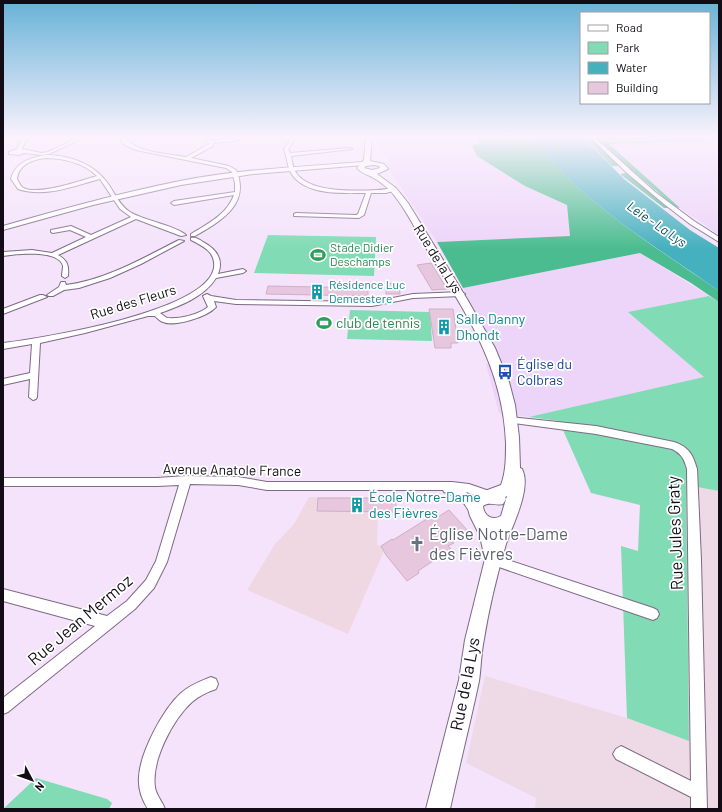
<svg xmlns="http://www.w3.org/2000/svg" width="722" height="812" viewBox="0 0 722 812" font-family="Barlow,sans-serif">
	<rect width="100%" height="100%" fill="#f4e3fb"/>
	<path fill="#eed9e7" d="M686,485L719,491V809H535L536,798L466,763L485,676L627,718L689,741Z"/>
	<path fill="#edd4f9" d="M374,136H476L480,143L477,156L525,186L567,205L570,236L437,242L388,168L389,159Z
		M719,140V235L680,208L608,144Z
		M640,253L709,296L629,312L705,377L529,417L499,413L486,364H498L463,288Z"/>
	<path fill="#f0d8e3" d="M309,497L396,498V512H378L377,545L381,546L384,551L348,634L247,590L275,544L294,524Z"/>
	<path fill="#81dbb4" d="M598,136H719V138L606,143Z
		M268,235L376,237L374,276L254,273Z
		M709,296L719,302V491L686,485L689,741L627,718L621,546L638,551L640,505L591,493L559,421L529,417L704,377L628,312Z
		M350,310L430,312L432,341L347,339Z
		M36,778L107,799L112,803L109,809H3Z"/>
	<path fill="#4abc8f" d="M476,136H532C575,198 657,248 719,291V302L691,283L640,253L463,288L437,242L570,236L567,205L525,186L477,156L472,145L480,143Z
		M583,136H598L606,143L719,138V140L609,144L680,208L675,207L627,166H612Z
		M627,173L669,208H664L620,174Z"/>
	<path fill="#45b0be" d="M532,136H582L624,179L690,230L719,248V291C657,247 575,199 532,136Z"/>
	<path fill="#e6c7de" stroke="#ceafc6" d="M431,263L447,289L432,290L417,265Z
		M386,283L399,284L400,294H386Z
		M268,286L368,288V296L266,294Z
		M429,309H453L458,343H451V348H435Z
		M318,498H396V512L317,511Z
		M449,510L468,531L452,542L454,543L448,546L451,549L418,571L419,573L407,581L386,555L381,546L392,539L393,540L430,517L433,520Z"/>
	<g fill="none" stroke-linecap="round" stroke-linejoin="round">
		<g stroke="#7d6a85" stroke-width="2">
			<path id="minor" d="M28,136H32L25,142L22,149L41,153L48,152L82,136H87L49,154L41,155L24,153L19,155L9,154V152L17,149L21,140Z
				M119,136H123C133,152 168,154 186,157L209,144L208,141L200,136H205L212,141L248,136L234,141L213,143V146L191,158L229,166L236,170C251,204 221,221 195,236H191V234C208,224 227,214 234,195L174,205L171,203L174,201L235,192V183L232,172L226,168L136,150L123,144Z
				M589,136H593L655,192L694,221L719,237V242L690,224L664,204L627,173Z
				M292,137L296,138L288,149L290,153L350,148L352,149L291,156C292,162 293,169 297,174C311,193 356,191 377,190C383,190 391,187 396,190L386,193H371L364,215L359,218L294,216V214L296,213L356,215L358,214L366,193C343,193 305,196 291,173C287,165 287,157 284,149Z
				M45,155C70,155 95,164 109,185C115,194 120,206 130,212C145,221 174,225 186,235L181,236L136,219L58,255C67,260 69,265 68,276L65,278L62,276C62,273 63,269 63,266C59,249 15,254 3,256V252L32,250L52,253L86,237L70,230L53,233L51,232V230L71,226L91,235L131,217L120,209L100,179C73,186 46,198 18,189L11,179C15,162 30,158 45,155ZM45,158C63,158 84,163 97,176C82,180 36,197 22,187C20,185 18,181 17,179C19,164 32,160 45,158Z
				M191,238C195,237 199,239 203,242C216,249 224,259 218,274L243,269L246,271L243,273L216,278C204,297 180,306 160,313L167,318C180,319 198,315 208,307L203,296L207,294L211,296L236,300L372,302L413,294L461,292L465,294L461,296L413,298L372,306L236,304L214,301L216,307C207,317 175,327 163,322C160,321 157,318 155,316H148L85,333L40,343L37,397L36,399L33,400L29,397L30,379L3,385V379L30,373L32,344L3,349V343C43,338 206,312 214,268C216,252 203,246 191,240Z
				M179,240L184,241L141,264L110,278L79,288L64,290L53,296H49L47,295L59,287L61,282H65L66,285C106,280 143,258 179,240Z
				M40,295H43L47,297L3,314V309Z
				M510,417L596,426L674,442C689,447 693,455 697,469L701,560L707,809H691V797L616,759L613,754L616,749L621,746L691,781L687,469C684,459 682,454 672,449L596,434L507,422L505,420L507,418Z
				M186,476L238,477L267,482H452L469,484L495,493L496,496L495,499L491,500L466,492L480,510L479,513C468,517 467,504 460,499C455,496 449,494 444,492L443,490H267L238,485L190,484L167,562L154,588L135,609L8,712L3,714V698L95,626L3,601V589L107,616L127,601L146,580L156,561L179,485L157,486H3V478H157Z
				M493,555L653,608L657,610L659,614L657,618L653,620L493,565L489,564L487,560L489,556Z
				M211,677L216,679L218,684L216,689C207,692 199,696 192,702C173,719 151,761 155,787C156,795 162,801 165,809H148C142,800 138,788 139,777C140,753 163,709 181,693C190,685 201,681 211,677Z"/>
		</g>
		<g stroke="#7d6a85" stroke-width="2">
			<path id="tertiary" d="M362,162L364,163V165L253,174L181,185L93,205L3,230V226C62,209 120,193 180,181C240,169 301,167 362,162Z"/>
		</g>
		<g stroke="#7d6a85" stroke-width="2">
			<path id="secondary" d="M366,136H372L370,161L384,164L388,169L377,174L396,188L408,203L467,299L495,348L509,382L515,405L519,437L520,468L522,469C532,488 512,526 506,544C497,575 489,608 484,639C481,653 481,668 479,681C470,724 459,767 450,809H426L459,680L465,640L485,559L480,536L470,516L467,505L474,495L501,485C506,472 506,457 506,443C503,367 466,313 428,251C418,234 409,215 397,199C391,190 381,182 372,177C366,174 361,173 357,168L364,160ZM374,165L379,166L380,168L372,170L364,168L366,166ZM507,496L501,516C492,521 484,516 483,506C489,501 496,506 503,504L506,499L505,497Z"/>
		</g>
		<use href="#minor" fill="#fff" fill-rule="evenodd"/>
		<use href="#tertiary" fill="#fff" fill-rule="evenodd"/>
		<use href="#secondary" fill="#fff" fill-rule="evenodd"/>
	</g>
	<linearGradient id="sky" x2="0" y2="1"><stop stop-color="#67b2d7"/><stop offset="0.55" stop-color="#faf2fd"/><stop offset="1" stop-color="#faf2fd" stop-opacity="0"/></linearGradient>
	<rect width="722" height="249" fill="url(#sky)"/>
	<defs>
		<g id="stadium-bare" transform="scale(1.2)"><path d="M0-5a6.5 5 0 1 0 0 10a6.5 5 0 1 0 0-10ZM-3.5-1.8h7v3.6h-7Z" fill="#2e9e5b" stroke="#fff" stroke-width="2.5" paint-order="stroke"/></g>
		<g id="building-bare" transform="scale(1.2)"><path d="M-4-6H4V6H1V3H-1V6H-4ZM-2.5-4.3h1.7v1.8h-1.7ZM.8-4.3h1.7v1.8H.8ZM-2.5-1h1.7V.8h-1.7ZM.8-1h1.7V.8H.8Z" fill="#0f9aa8" stroke="#fff" stroke-width="2.5" paint-order="stroke"/></g>
		<g id="bus-bare" transform="scale(1.2)"><path d="M-5-6H5V4H4V6H2V4H-2V6H-4V4H-5ZM-3.5-4V0h7V-4ZM-3.5 1.2v1.5H-2V1.2ZM2 1.2v1.5H3.5V1.2Z" fill="#1a4fb4" stroke="#fff" stroke-width="2.5" paint-order="stroke"/></g>
		<g id="church-bare" transform="scale(1.2)"><path d="M-1.2-6h2.4v3.5h3.3v2.4h-3.3V6h-2.4V-.1h-3.3v-2.4h3.3Z" fill="#6b7280" stroke="#fff" stroke-width="2.5" paint-order="stroke"/></g>
	</defs>
	<g fill-rule="evenodd">
		<use href="#stadium-bare" x="318" y="255"/>
		<use href="#building-bare" x="317" y="292"/>
		<use href="#stadium-bare" x="324" y="323"/>
		<use href="#building-bare" x="444" y="327"/>
		<use href="#bus-bare" x="505" y="372"/>
		<use href="#building-bare" x="357" y="505"/>
		<use href="#church-bare" x="417" y="544"/>
	</g>
	<g text-anchor="middle" stroke-width="3.5" stroke-linejoin="round" paint-order="stroke">
		<g font-size="12" fill="#27864d" stroke="#fff" text-anchor="start">
			<text x="330" y="252">Stade Didier<tspan x="330" dy="14">Deschamps</tspan></text>
		</g>
		<g font-size="12" fill="#0d838f" stroke="#fff" text-anchor="start">
			<text x="329" y="289">Résidence Luc<tspan x="329" dy="14">Demeestere</tspan></text>
		</g>
		<g font-size="13" font-style="italic" fill="#0d4d54" stroke="#fff">
			<text transform="translate(657 224) rotate(35)" y="5">Leie - La Lys</text>
		</g>
		<g font-size="14" fill="#130c16" stroke="#fff">
			<text transform="translate(438 259) rotate(58)" y="5">Rue de la Lys</text>
			<text transform="translate(133 302) rotate(-17)" y="5">Rue des Fleurs</text>
			<text transform="translate(232 470) rotate(1)" y="5">Avenue Anatole France</text>
		</g>
		<g font-size="14" fill="#0d838f" stroke="#fff" text-anchor="start">
			<text x="456" y="324">Salle Danny<tspan x="456" dy="16">Dhondt</tspan></text>
			<text x="369" y="502">École Notre-Dame<tspan x="369" dy="16">des Fièvres</tspan></text>
		</g>
		<g font-size="14" fill="#27864d" stroke="#fff" text-anchor="start">
			<text x="336" y="328">club de tennis</text>
		</g>
		<g font-size="14" fill="#164399" stroke="#fff" text-anchor="start">
			<text x="517" y="369">Église du<tspan x="517" dy="16">Colbras</tspan></text>
		</g>
		<g font-size="17" fill="#130c16" stroke="#fff">
			<text transform="translate(675 533) rotate(-92)" y="6">Rue Jules Graty</text>
			<text transform="translate(80 620) rotate(-40)" y="6">Rue Jean Mermoz</text>
			<text transform="translate(465 684) rotate(-79)" y="6">Rue de la Lys</text>
		</g>
		<g font-size="17" fill="#5b616d" stroke="#fff" text-anchor="start">
			<text x="429" y="540">Église Notre-Dame<tspan x="429" dy="20">des Fièvres</tspan></text>
		</g>
	</g>
	<rect width="722" height="812" fill="none" stroke="#130c16" stroke-width="8"/>
	<rect x="580" y="12" width="130" height="92" fill="#ffffff" stroke="#a19ea2"/>
	<rect x="588" y="25" width="20" height="6" fill="#ffffff" stroke="#a19ea2"/>
	<text x="616" y="32" font-size="12" fill="#130c16">Road</text>
	<rect x="588" y="42" width="20" height="12" fill="#81dbb4" stroke="#a19ea2"/>
	<text x="616" y="52" font-size="12" fill="#130c16">Park</text>
	<rect x="588" y="62" width="20" height="12" fill="#45b0be" stroke="#a19ea2"/>
	<text x="616" y="72" font-size="12" fill="#130c16">Water</text>
	<rect x="588" y="82" width="20" height="12" fill="#e6c7de" stroke="#a19ea2"/>
	<text x="616" y="92" font-size="12" fill="#130c16">Building</text>
	<g transform="translate(32 780) rotate(131)" stroke="#ffffff" stroke-width="3" paint-order="stroke">
	<path d="M0-3L7 15L0 10L-7 15Z" fill="#130c16"/>
	<text y="-6" font-size="11" font-weight="bold" text-anchor="middle" fill="#130c16">N</text>
	</g>
</svg>
